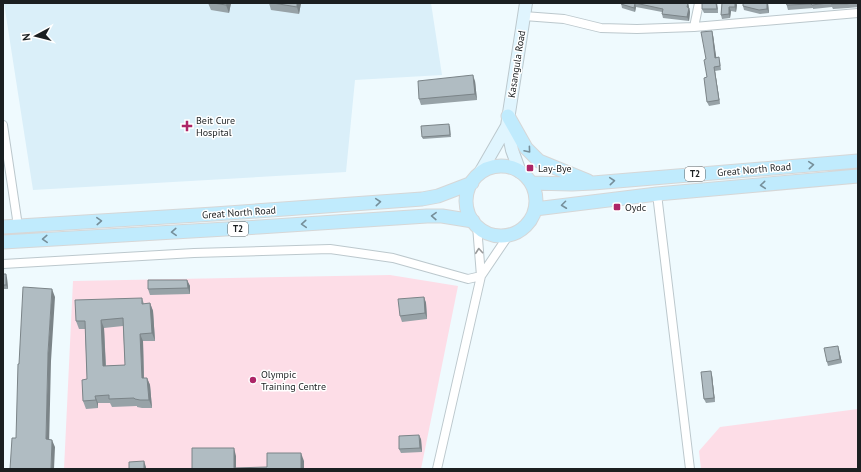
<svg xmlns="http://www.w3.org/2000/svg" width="861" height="472" viewBox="0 0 861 472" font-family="'PT Sans',sans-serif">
	<rect width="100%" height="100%" fill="#effafe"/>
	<path fill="#daeff9" d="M4,3H431L442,75L355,80L346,172L33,190Z"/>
	<path fill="#fddde7" d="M390,275L458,286L421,469H64L73,281Z
		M858,409V469H701L699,451L720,427Z"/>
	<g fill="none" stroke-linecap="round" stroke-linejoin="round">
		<g stroke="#bcc8cd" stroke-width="10">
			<path id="minor" d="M524,16L564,19L601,28L637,29L694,27L858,13
				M694,27L699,3
				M3,125L18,226
				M657,194L690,469
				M3,264L194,253L330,249L393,258L468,279L481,276L508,236
				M437,469L481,276L477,226"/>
		</g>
		<g stroke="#bcc8cd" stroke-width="14">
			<path id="secondary" d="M520,172L512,150L507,126L526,3
				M480,173L507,126"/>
		</g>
		<g stroke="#d6d7d7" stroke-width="15">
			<path id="primary" d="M508,116L526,148L539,161L588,181
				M466 201a35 35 0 1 1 70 0a35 35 0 1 1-70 0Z
				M531,183L572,184L593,183L858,161
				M535,209L657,194L858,176
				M3,227L214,214L422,199L438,196L472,183
				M3,242L259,227L427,216H442L473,221"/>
		</g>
		<use href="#minor" stroke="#fff" stroke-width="8"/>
		<use href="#secondary" stroke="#e0f5fe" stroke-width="12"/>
		<use href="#primary" stroke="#c0ebfd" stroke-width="13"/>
	</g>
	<path fill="#97a2a7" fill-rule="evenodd" d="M208,3H231L229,13L211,10Z
		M269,3H301L299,14L271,10Z
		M592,3H604V4Z
		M619,3H688L690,12L689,21L663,18L662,14V12L636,7L635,12L622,8L621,3Z
		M717,3L718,13H704L702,9Z
		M722,3H736L737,5L736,12L731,11L730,18L722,19L721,15Z
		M768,3L769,13L760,14L744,10L743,6Z
		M786,3H858V7L848,8L833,9L832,7L813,9V8L788,10Z
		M712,31L713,35L716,58L720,61L721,70L715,71L720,104L709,106L707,102V77L706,59Z
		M475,81L477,100L421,105L419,99Z
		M450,126L451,137L423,139L422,137Z
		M3,274L7,278L8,289H3Z
		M187,280L190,286V294L150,295L148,289Z
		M424,297L426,303L427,319L402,322L400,316Z
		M142,298L144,304L150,303L153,311L155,341H143L144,378H147L150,385L152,408H142L137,407V406L112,407L110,403H98V408L86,409L83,401L87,379L85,329H79L76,321ZM123,326L125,365L106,366L104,328Z
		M839,350L842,363L828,366L827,362Z
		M712,375L715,402L706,403L704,399Z
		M421,439L422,452L401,453L399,449Z"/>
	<path fill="#7b8488" d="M227,3H231L229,13L226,5Z
		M297,3H301L299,14L297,7Z
		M635,3L636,7L635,12L634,8Z
		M688,3L690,12L689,21L687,17V7Z
		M716,3H717L718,13L717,9Z
		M735,3H736L737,5L736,12L735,7Z
		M767,3H768L769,13L767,9Z
		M729,7L731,11L730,18L729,14Z
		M712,31L713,35L717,62L715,58Z
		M714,67L715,71L720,104L719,100Z
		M473,75L475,81L477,100L475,94Z
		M6,274L7,278L8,289L6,285Z
		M187,280L190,286V294L188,288Z
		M52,289L55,297L51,361L49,447L46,439L48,353Z
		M424,297L426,303L427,319L425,313Z
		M150,303L153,311L155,341L152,333Z
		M3,320L4,323L3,340Z
		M101,320L104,328L106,374L103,366Z
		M140,334L143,341L144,386L142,378Z
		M838,346L839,350L842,363L840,359Z
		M711,371L712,375L715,402L714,398Z
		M147,378L150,385L152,408L149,400Z
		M95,396L98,403V408Z
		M419,435L421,439L422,452L420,448Z
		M52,440L55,447L54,469H51Z
		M234,448L236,456V469L234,468Z
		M301,453L304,461V469H301Z
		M144,461L146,467V469H144Z"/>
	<path fill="#b0bcc2" stroke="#7b8488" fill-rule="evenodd" d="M213,3H227L226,5Z
		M273,3H297V7Z
		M621,3H688L687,7L689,8L687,17L662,14L663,9L635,3L634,8L621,4Z
		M702,3H716L717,9H702Z
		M722,3H735V7H729V14L721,15Z
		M743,3H767V9L759,10L743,6Z
		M786,3H828L812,5L811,4L787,5Z
		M831,3H853L847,4H831Z
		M712,31L715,58L719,57L720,66L714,67L719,100L707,102L704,78L707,77L704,60L706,59L701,32Z
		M473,75L475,94L419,99L418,81Z
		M449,124L450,135L422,137L421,126Z
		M3,274H6V285H3Z
		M148,280H187L188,288L148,289Z
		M23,287L52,289L48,353L46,439L52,440L51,469H10L12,438H16L18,364H19Z
		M424,297L425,313L400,316L398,299Z
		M142,298V304L150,303L152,333L140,334L142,378H147L149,400H140L135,399L134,398L109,399V395L95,396L96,400L83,401L82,380L87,379L85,321H76L75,300ZM123,318L125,365L103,366L101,320Z
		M838,346L840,359L827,362L824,348Z
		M711,371L714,398L704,399L701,372Z
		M419,435L420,448L399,449V436Z
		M192,448H234V468L267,467V453H301V469H192Z
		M144,461V469H129V462Z"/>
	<defs><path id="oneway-chevron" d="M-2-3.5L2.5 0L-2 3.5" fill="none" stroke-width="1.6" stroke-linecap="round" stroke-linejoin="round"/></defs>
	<g stroke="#768f9a">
		<use href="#oneway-chevron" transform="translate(528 150) rotate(50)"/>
		<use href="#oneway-chevron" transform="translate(811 165) rotate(-5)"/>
		<use href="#oneway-chevron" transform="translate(612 181) rotate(-5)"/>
		<use href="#oneway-chevron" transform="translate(763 185) rotate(175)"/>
		<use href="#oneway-chevron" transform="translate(378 202) rotate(-5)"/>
		<use href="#oneway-chevron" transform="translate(564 205) rotate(173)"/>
		<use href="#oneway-chevron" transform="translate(434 216) rotate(-178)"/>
		<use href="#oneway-chevron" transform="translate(99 221) rotate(-3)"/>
		<use href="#oneway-chevron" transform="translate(304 224) rotate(176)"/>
		<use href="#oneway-chevron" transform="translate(174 232) rotate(177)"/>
		<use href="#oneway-chevron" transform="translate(45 239) rotate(177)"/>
	</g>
	<use stroke="#989a9b" href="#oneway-chevron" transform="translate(479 251) rotate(-95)"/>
	<g fill="#ad2567" stroke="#fff" stroke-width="1.5">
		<path d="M185 120h4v4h4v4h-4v4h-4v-4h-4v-4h4z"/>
		<rect x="526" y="164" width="8" height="8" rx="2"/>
		<rect x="613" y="203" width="8" height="8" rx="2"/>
		<circle cx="253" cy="380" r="4"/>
	</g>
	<g text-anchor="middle" stroke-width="3" stroke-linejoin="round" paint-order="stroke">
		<g fill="#fff" stroke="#5f6264" stroke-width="1">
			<rect x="685" y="167" width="20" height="14" rx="3"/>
			<rect x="228" y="222" width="20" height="14" rx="3"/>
		</g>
		<g font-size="9" font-weight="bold" fill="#1b1f21">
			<text x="695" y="177">T2</text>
			<text x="238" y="232">T2</text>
		</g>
		<g font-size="10" fill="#1b1f21" stroke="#fff">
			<text transform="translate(516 64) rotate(-81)" y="4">Kasangula Road</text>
			<text transform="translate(754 169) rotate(-5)" y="4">Great North Road</text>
			<text transform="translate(239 212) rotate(-4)" y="4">Great North Road</text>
		</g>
		<g font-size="10" fill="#1b1f21" stroke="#fff" text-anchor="start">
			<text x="196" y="124">Beit Cure<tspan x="196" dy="12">Hospital</tspan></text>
			<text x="538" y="172">Lay-Bye</text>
			<text x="625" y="211">Oydc</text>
			<text x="261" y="378">Olympic<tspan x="261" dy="12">Training Centre</tspan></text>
		</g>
	</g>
	<rect width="861" height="472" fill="none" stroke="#1b1f21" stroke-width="8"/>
	<g transform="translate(36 36) rotate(263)" stroke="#ffffff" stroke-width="3" paint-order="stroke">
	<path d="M0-3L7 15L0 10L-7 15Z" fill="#1b1f21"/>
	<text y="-6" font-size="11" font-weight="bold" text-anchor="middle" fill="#1b1f21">N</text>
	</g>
</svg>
